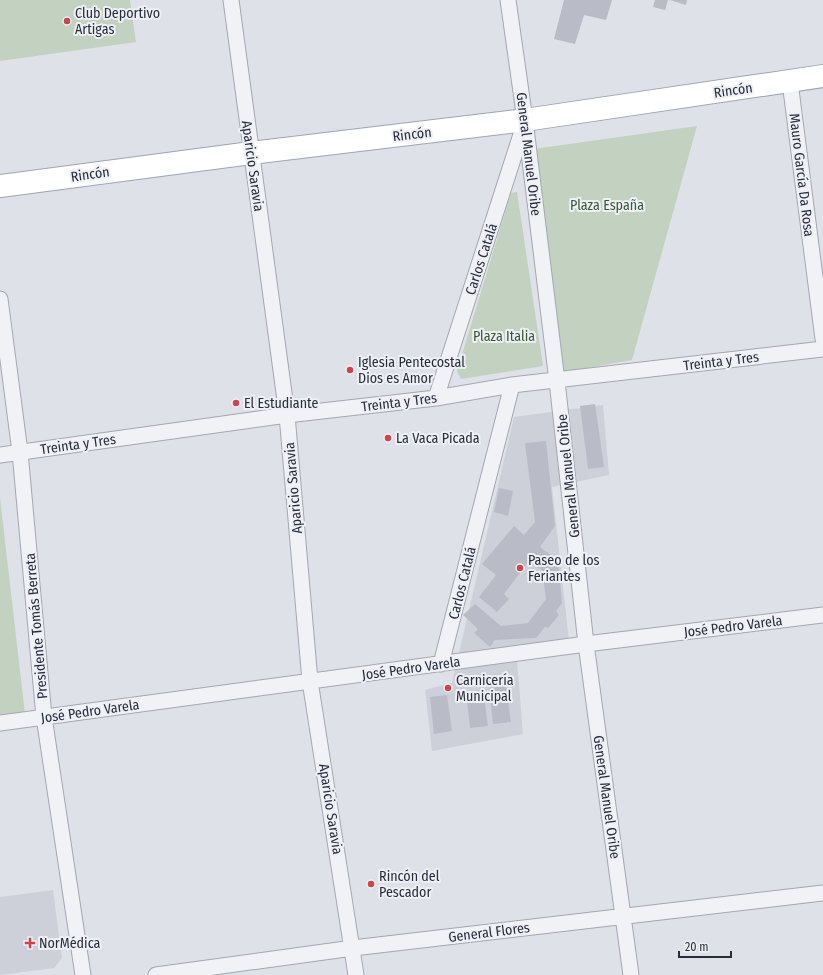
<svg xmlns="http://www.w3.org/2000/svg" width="823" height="975" viewBox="0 0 823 975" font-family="'Fira Sans Condensed',sans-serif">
	<rect width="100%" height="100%" fill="#dee1e7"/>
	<path fill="#cdd0d9" d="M603,405L609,475L552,487L570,650L517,660L523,734L432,751L425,690L452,683L514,417Z
		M53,890L62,958L54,968L0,975V897Z"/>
	<path fill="#c2d1c0" d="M0,0H130L136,42L0,61Z
		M697,126L632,360L564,372L534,149Z
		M517,192L543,366L461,379L457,371L511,193Z
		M0,498L25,714L0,716Z"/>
	<path fill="#b9bcc7" d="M564,0H612L606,20L584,15L575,44L554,39Z
		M655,0H668L665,10L653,7Z
		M670,0H687L686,5Z
		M595,404L604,467L588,469L580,406Z
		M546,441L555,526L540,547L558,560L562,603L556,611L559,615L548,628L545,627L536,638L495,640L490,647L474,633L478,629L463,615L475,604L501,626L528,623L546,599L542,570L529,561L504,594L509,599L497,612L479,597L496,575L482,564L514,526L524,535L535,522L525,443Z
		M499,488L513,491L508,516L494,512Z
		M506,686L511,722L493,724L489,688Z
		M483,690L488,726L470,728L466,692Z
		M447,695L452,731L434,734L430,697Z"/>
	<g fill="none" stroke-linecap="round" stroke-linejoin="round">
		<g stroke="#a4a7b1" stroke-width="17">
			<path id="street" d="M231,0L287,415L310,681L356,975
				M508,0L525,120L557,381L586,644L631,975
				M790,82L823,339
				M0,299L20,452L44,717L83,975
				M436,398L524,125
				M0,455L287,415L436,398L512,385L823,349
				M441,664L512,385
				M0,723L586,644L823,615
				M156,975L353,948L823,893"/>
		</g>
		<g stroke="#9ea4b3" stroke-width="24">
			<path id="primary" d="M0,186L251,153L525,120L823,76"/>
		</g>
		<use href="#street" stroke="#f1f2f6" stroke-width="15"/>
		<use href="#primary" stroke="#fff" stroke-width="22"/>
	</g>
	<g fill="#c9474a" stroke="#eef0f5" stroke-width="1.5">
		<circle cx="67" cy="21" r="4"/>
		<circle cx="350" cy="370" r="4"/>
		<circle cx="236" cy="403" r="4"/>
		<circle cx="388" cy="438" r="4"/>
		<circle cx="520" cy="568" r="4"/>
		<circle cx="448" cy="688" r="4"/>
		<circle cx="371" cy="884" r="4"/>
		<path d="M28 937h4v4h4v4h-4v4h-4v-4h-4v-4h4z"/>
	</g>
	<g text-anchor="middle" stroke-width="4" stroke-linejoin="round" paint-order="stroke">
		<g font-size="14" fill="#282d3e" stroke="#eef0f5" text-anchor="start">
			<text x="75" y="18">Club Deportivo<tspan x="75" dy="16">Artigas</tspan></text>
			<text x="358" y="367">Iglesia Pentecostal<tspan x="358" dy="16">Dios es Amor</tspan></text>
			<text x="244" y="408">El Estudiante</text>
			<text x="396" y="443">La Vaca Picada</text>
			<text x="528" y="565">Paseo de los<tspan x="528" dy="16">Feriantes</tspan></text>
			<text x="456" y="685">Carnicería<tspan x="456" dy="16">Municipal</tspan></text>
			<text x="379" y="881">Rincón del<tspan x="379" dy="16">Pescador</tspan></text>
			<text x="39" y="948">NorMédica</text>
		</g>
		<g font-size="14" fill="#282d3e" stroke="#eef0f5">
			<text transform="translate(733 90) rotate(-8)" y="5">Rincón</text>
			<text transform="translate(412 134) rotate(-7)" y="5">Rincón</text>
			<text transform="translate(529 154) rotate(83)" y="5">General Manuel Oribe</text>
			<text transform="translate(253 166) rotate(82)" y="5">Aparicio Saravia</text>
			<text transform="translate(90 174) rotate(-8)" y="5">Rincón</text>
			<text transform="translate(802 175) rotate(83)" y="5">Mauro García Da Rosa</text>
			<text transform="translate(481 259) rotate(-72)" y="5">Carlos Catalá</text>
			<text transform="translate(721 361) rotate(-7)" y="5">Treinta y Tres</text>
			<text transform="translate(399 402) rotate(-7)" y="5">Treinta y Tres</text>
			<text transform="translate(78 444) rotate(-8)" y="5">Treinta y Tres</text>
			<text transform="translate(568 476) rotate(-96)" y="5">General Manuel Oribe</text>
			<text transform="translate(293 488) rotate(-95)" y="5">Aparicio Saravia</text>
			<text transform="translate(462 583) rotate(-76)" y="5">Carlos Catalá</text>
			<text transform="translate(36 626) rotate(-95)" y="5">Presidente Tomás Berreta</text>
			<text transform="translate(733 626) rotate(-7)" y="5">José Pedro Varela</text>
			<text transform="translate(411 668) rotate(-8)" y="5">José Pedro Varela</text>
			<text transform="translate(90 711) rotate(-8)" y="5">José Pedro Varela</text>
			<text transform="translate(607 797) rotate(82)" y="5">General Manuel Oribe</text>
			<text transform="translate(331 809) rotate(81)" y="5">Aparicio Saravia</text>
			<text transform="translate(489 932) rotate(-7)" y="5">General Flores</text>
		</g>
		<g font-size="14" fill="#385936" stroke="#eef0f5">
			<text x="607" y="210">Plaza España</text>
			<text x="504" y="341">Plaza Italia</text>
		</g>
	</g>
	<path d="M679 951v6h52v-6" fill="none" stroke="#282d3e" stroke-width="2"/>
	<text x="685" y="951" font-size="12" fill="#282d3e" stroke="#eef0f5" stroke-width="3" paint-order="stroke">20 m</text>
</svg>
